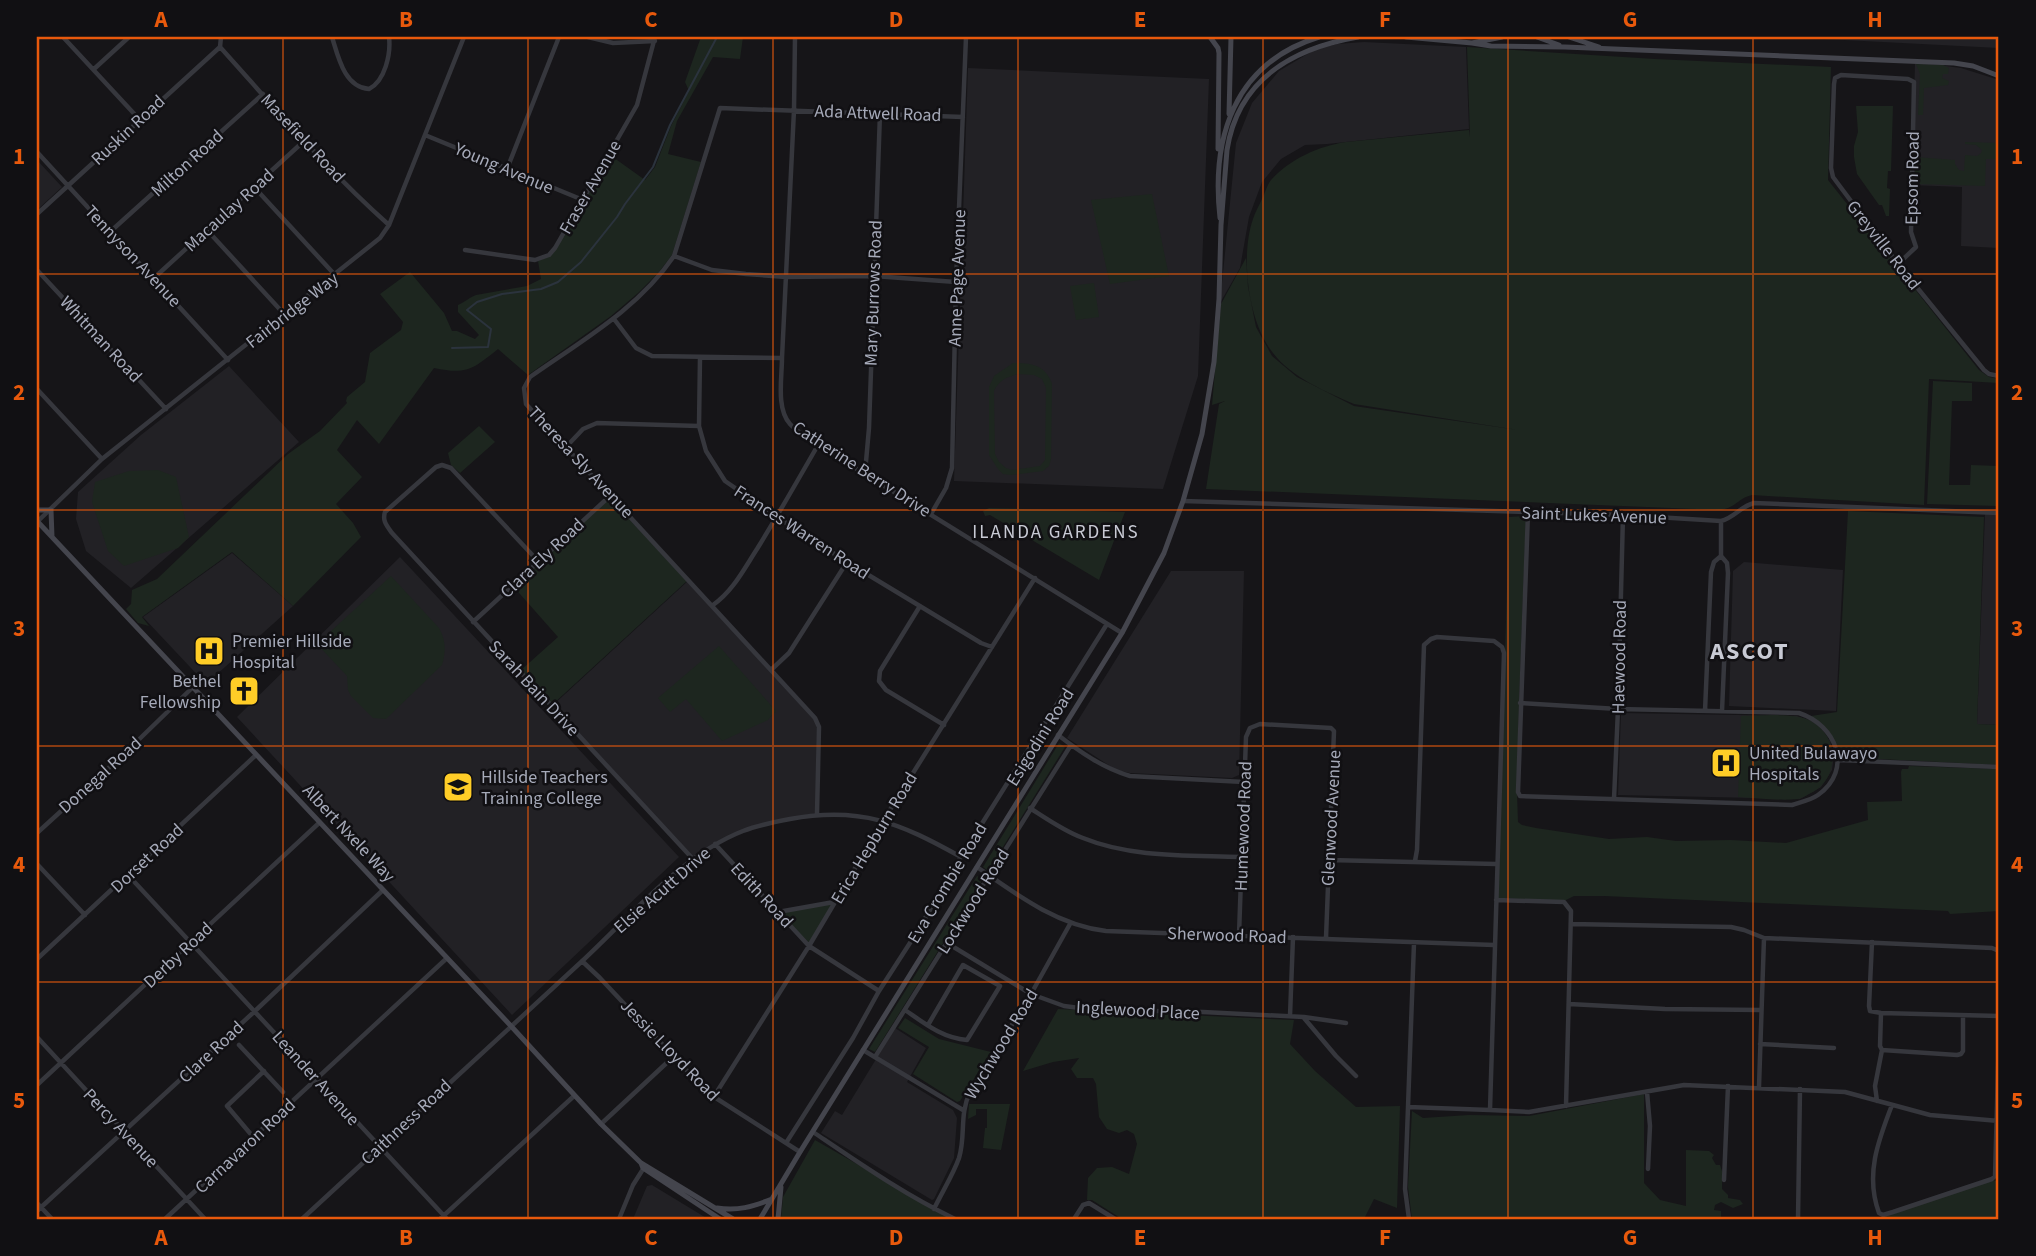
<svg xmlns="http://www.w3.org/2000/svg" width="2036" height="1256" viewBox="0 0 2036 1256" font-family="'Source Sans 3',sans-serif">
	<rect width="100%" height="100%" fill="#161518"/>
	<path fill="#222125" d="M1780,37H1999V48L1844,40Z
		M1364,42L1466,47L1469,129L1327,144L1305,145L1281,159L1262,182L1249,217L1240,268L1220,303L1236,143L1252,103L1279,71L1314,50L1337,44Z
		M1915,62L1961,68L1999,80V248L1961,246L1962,187L1912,185Z
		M968,68L1209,79L1198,376L1163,489L954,481Z
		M37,160L62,187L37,210Z
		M229,366L299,442L131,588L86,551L76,519L78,492L141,435Z
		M1985,514L1999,515V725L1977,724Z
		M232,553L293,606L206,684L143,617Z
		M400,557L679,857L512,1015L237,717Z
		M1744,562L1843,570L1836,711L1729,706L1733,571Z
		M1171,571H1244L1239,775L1232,778L1130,773L1116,770L1067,738Z
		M689,580L814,718L817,728L816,813L771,822L725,838L693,857L552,706Z
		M1621,713L1797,716L1811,721L1822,730L1830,741L1834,755L1832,770L1821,787L1800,799L1618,795Z
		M895,1028L926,1048L907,1082L953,1110L957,1118L954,1158L934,1199L932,1200L821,1133L835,1111L842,1115Z
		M652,1185L708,1219H633L647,1186Z"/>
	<path fill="#1d261f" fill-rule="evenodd" d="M701,37H743L740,59L713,57L677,121L668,154L701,162L672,255L659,272L638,293L611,316L528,375L498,349C473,369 467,375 434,368L379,444L357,420L337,450L362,477L336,504L353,523L361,537L293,606L232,552L142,617L149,626L138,623L126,609L131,604L132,590L157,579L288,454L320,431L347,403L346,401L347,397L365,382L370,353L401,330L403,322L380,294L410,272L444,313L452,331H457L475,339L479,335L458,312V305C465,302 470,297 476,295L527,286L541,279L538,261L550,256L610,155L645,180L655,167L671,126L689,91L685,82Z
		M1467,47L1655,59L1831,67L1828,180L1979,370L1989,377L1999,379V383L1929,379L1924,505L1752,495C1738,498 1737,507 1721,510L1206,489L1219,404L1225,401L1212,405L1221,304L1246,258L1248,287L1256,327L1272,356L1297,377L1354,406L1518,430L1354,404C1327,392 1292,378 1273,353C1248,322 1240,256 1253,219C1255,212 1259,206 1262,199C1265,193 1267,185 1271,180C1290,159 1319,146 1346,142L1469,130L1470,137Z
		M1916,64L1943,65L1949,68L1948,74H1943L1942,78L1949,81L1948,85L1924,88L1923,115H1918L1920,74Z
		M1856,106H1893L1891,171H1888L1887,188L1890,189L1889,216H1886L1882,205H1879L1857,174L1854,157V146L1858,132Z
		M1965,142L1999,143V159H1986L1985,186L1915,184V157L1955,160V164L1959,170L1964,171L1965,155L1977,156L1981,153L1982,150L1976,145L1965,144Z
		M1152,194L1169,276L1110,284L1091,200Z
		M1094,283L1099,317L1076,320L1070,286Z
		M1013,363C1031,363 1046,365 1052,384L1051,459L1049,466L1043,471L1011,475L1003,474L998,469L989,455V387L994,376ZM1018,374L1034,375L1042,379L1046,388L1045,460L1040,466L1012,470L1006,468L999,462L995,454L994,391C999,380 1007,377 1018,374Z
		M1933,381L1972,383V401H1952L1949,485H1970L1971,465L1999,466V506L1927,504Z
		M479,426L495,442L460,473L451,465L448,453Z
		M158,470L176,477L189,537L178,548L124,566L108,551L92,502L95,482L129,471Z
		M606,501L614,503L687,581L552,705L520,671L558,637L512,585Z
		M989,508L1125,512L1099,580L990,515L985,516L983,511Z
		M1848,511L1984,517L1977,724L1999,725V765L1839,757C1832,739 1828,726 1811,716L1837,712Z
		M1526,516L1519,703L1517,793L1518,822L1522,825L1536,828L1609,839L1647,837L1676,841L1731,840L1786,843L1868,820L1867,802L1902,801L1901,772L1902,769H1908L1909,766L1999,769V911L1950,914L1948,911L1604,896H1574L1564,901L1498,898L1509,517Z
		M391,576L439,628C446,640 446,652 442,665L386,719L373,718L351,696L348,690L347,676L317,644Z
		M719,646L776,711L768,720L722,741L686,699L670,712L658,698Z
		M1741,716C1761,716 1794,712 1811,721C1839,736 1840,777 1813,792C1808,794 1803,798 1798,799C1780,801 1757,798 1738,797Z
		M1059,743L1065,747L988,871L983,867Z
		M977,876L983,879L875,1052L869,1049Z
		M832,904L809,943L780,913Z
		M1058,1009L1294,1020L1290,1044L1315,1071L1356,1107L1400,1106L1397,1208L1374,1199L1364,1219H1122L1092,1200H1087L1088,1178L1097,1168L1112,1167L1129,1174L1137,1144L1134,1134L1127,1130L1119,1133L1107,1129L1099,1117L1096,1084L1093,1078H1077L1071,1069L1079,1058L1053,1062L1023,1071Z
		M905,1018L939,1039L991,1052L960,1101L957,1102L913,1074L929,1047L898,1028Z
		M1644,1094V1183L1660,1200L1686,1206V1150L1709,1151L1714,1155L1712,1158L1716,1165H1720L1722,1171V1189L1728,1195V1198L1740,1200L1743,1204L1733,1208L1721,1202L1715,1205L1714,1210L1721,1211V1219H1412L1408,1187L1412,1111L1423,1118L1469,1115L1529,1116Z
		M969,1104H1010L1001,1150L983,1148L985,1128H987V1109H976V1115L968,1119Z
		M815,1140L953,1219H781L783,1197Z
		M1993,1180L1999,1182V1219H1882L1883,1216Z"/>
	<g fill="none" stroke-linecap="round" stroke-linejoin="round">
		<path stroke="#2b333d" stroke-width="2" d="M452,348L488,347L491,329L467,310L477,302L502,294L541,289L558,282L581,262L617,217L625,204L653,167L670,125L717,37"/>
		<path stroke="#36373d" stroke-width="4.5" d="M63,37L139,119
			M332,37C338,56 344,87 369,89C385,81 391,54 389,37
			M588,37L613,43L655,41
			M795,37L794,110L782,358C782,377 776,409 790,424C798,433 809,438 818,445L1122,633
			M220,47C275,108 328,171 389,225
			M220,47L221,37
			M94,69L129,37
			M425,135L583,200
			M37,152L228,360
			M507,169L559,37
			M255,188L335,275
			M37,214L220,47
			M207,230L285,315
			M111,231L263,94
			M465,250L535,260L549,255L555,248L637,105L655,37
			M674,256L712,270L746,274L786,277L874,276L956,282
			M1898,264L1916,247L1911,232L1914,82L1908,79L1841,75L1835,78L1834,84L1831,168L1833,177L1898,264L1984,370L1989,374L1999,376
			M37,270L166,409
			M154,278L304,141
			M614,319L636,348L652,356L782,358
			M700,357L699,426L706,451L725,481L777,517L847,562L981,643L992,647
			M37,389L102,459
			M566,447L583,429L597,423L699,426
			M865,473L869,428L880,113
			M1183,501L1623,515L1721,521C1734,518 1741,506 1754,503L1999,513
			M931,514L946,488L952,468L956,282L966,37
			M37,522L102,459L380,238L389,225L464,37
			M1721,522V556L1727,563L1728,573L1722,711
			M538,561L451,468L442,465L436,467L385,512C382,521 387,526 392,533L692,858
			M713,605C733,591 744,569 757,549C778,515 798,480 818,445
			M920,606L880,671L879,681L886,690L944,725
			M473,622L611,495
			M772,669L789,653L847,562
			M1520,703L1618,709L1799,713C1836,725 1854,769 1818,795C1811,800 1801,802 1792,805L1520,796L1518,792L1528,512
			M1705,711L1711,572L1714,562L1721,556
			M1058,735C1080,752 1103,768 1130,776L1244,782
			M1839,760L1999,767
			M1614,799L1618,709L1623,515
			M1030,808C1047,819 1064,831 1083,838C1132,858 1189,855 1240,857
			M817,814L819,727L815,718L526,404L524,388L530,377C581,341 638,309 674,256L720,108L963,117
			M37,833L125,753L192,688
			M715,844L809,946L879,991
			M1329,860L1496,864
			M37,864L85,915
			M977,867C1017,895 1057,925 1106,931L1494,945
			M128,875L447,1219
			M1496,900L1564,902L1571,911L1566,1106
			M778,912L834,902
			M1571,924L1731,927L1744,930L1764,938L1992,948L1999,951
			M1239,935L1246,737L1250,728L1260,724L1331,728L1334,731L1326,938
			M1872,942L1869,1006L1870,1011L1881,1013L1999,1016
			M947,943L1031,994L1064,1006L1095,1010L1203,1012L1304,1017L1346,1023
			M1414,943L1408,1107L1490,1110L1504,653L1502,647L1494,641L1437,637L1431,639L1424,645L1417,850L1415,861
			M37,959L256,755
			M582,961L600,978L708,1093L800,1152
			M1569,1004L1665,1009L1761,1010
			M905,1010C924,1023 942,1038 967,1040L1000,986L963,965L928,1025
			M1881,1013L1880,1046L1882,1050L1957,1055L1961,1054L1963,1051V1016
			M1290,1016L1293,937
			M1304,1018L1336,1056L1356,1076
			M37,1037L205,1219
			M1760,1044L1834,1048
			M239,1045L283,1092
			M863,1050L963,1110
			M875,1057L1071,745
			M37,1085L319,823
			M1759,1087L1764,938
			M1647,1092L1650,1126L1648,1169
			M713,1098L809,946L883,821L1035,578
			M1877,1101L1875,1086L1882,1050
			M1892,1105C1878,1141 1865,1175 1879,1213L1883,1215L1893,1212L1992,1179L1995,1176L1999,1033
			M1408,1107L1405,1189L1409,1219
			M1490,1110L1529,1112L1684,1085L1845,1092L1930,1115L1999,1121
			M601,1124L673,1057
			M813,1132C859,1163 905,1195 955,1219
			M254,1138L227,1106L264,1071
			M786,1143L853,1038L879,991L917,932L961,857L1107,624
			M1724,1180L1728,1086
			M37,1203L52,1219
			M934,1209C942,1192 953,1175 959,1158C966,1135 959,1115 970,1092L1031,994L1070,924
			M37,1211L255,1011L383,890
			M165,1219L447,958
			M302,1219C394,1134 487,1049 579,964C628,919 681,855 743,831C758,825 774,822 790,819C861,806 900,823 961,857
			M440,1219L574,1096
			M619,1219L633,1185L645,1166
			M1074,1219L1083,1205L1089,1203L1115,1219
			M1798,1219L1800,1089"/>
		<path stroke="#44454d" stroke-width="5" d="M1210,37L1218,48L1219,53L1218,149
			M1406,37L1472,43L1502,37
			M1537,37L1559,45
			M1569,37L1599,47
			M1472,43L1491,46L1565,47L1954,63L1973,66L1999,76
			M1229,114L1231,37
			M1220,218C1211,138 1234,63 1319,37
			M37,510H51L52,537
			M37,521L511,1026L601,1124L641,1163L643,1168L720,1219
			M641,1163L733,1219
			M717,1208C738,1211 752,1207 772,1199
			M760,1219L800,1152L1122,633L1164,553L1183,501L1202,434L1214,362L1219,299L1221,225L1227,150C1238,79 1294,48 1358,37
			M778,1219L781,1187"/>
	</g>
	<path fill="none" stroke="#e8590c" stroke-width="2" stroke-opacity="0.55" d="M283,37V1219M528,37V1219M773,37V1219M1018,37V1219M1263,37V1219M1508,37V1219M1753,37V1219M37,274H1999M37,510H1999M37,746H1999M37,982H1999"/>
	<defs>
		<g id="hospital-square" transform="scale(1.575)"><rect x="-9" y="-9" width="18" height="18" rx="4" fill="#ffcd27" stroke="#111013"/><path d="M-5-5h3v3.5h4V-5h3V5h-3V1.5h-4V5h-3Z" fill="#111"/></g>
		<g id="church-square" transform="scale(1.575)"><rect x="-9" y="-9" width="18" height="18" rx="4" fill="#ffcd27" stroke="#111013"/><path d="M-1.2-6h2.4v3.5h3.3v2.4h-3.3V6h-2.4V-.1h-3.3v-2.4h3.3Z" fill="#111"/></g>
		<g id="university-square" transform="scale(1.575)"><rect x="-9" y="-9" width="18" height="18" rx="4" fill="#ffcd27" stroke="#111013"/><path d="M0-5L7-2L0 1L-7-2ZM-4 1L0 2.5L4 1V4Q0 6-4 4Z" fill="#111"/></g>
	</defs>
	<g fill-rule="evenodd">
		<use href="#hospital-square" x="209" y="651"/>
		<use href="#church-square" x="244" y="691"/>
		<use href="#hospital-square" x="1726" y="763"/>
		<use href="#university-square" x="458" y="787"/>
	</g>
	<g text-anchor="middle" stroke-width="5" stroke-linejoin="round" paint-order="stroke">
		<g font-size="18" fill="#a6aab9" stroke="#111013">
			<text transform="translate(878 113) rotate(2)" y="6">Ada Attwell Road</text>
			<text transform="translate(128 130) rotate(-43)" y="6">Ruskin Road</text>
			<text transform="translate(303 138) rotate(47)" y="6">Masefield Road</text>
			<text transform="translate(187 163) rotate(-42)" y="6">Milton Road</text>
			<text transform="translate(504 168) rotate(23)" y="6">Young Avenue</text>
			<text transform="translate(1912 178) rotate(-89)" y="6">Epsom Road</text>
			<text transform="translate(590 187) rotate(-60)" y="6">Fraser Avenue</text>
			<text transform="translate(229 210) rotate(-42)" y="6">Macaulay Road</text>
			<text transform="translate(1884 245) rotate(52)" y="6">Greyville Road</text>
			<text transform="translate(133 256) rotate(47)" y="6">Tennyson Avenue</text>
			<text transform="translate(957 278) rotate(-88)" y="6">Anne Page Avenue</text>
			<text transform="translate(873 293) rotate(-88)" y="6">Mary Burrows Road</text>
			<text transform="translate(292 310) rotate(-38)" y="6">Fairbridge Way</text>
			<text transform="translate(101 339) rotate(47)" y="6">Whitman Road</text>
			<text transform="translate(581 462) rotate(47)" y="6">Theresa Sly Avenue</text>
			<text transform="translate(862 469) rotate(33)" y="6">Catherine Berry Drive</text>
			<text transform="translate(1594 515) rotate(2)" y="6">Saint Lukes Avenue</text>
			<text transform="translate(802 532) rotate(33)" y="6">Frances Warren Road</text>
			<text transform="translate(542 558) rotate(-43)" y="6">Clara Ely Road</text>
			<text transform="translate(1619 657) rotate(-89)" y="6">Haewood Road</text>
			<text transform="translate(534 688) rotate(47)" y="6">Sarah Bain Drive</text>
			<text transform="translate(1040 737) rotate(-58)" y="6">Esigodini Road</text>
			<text transform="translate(100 775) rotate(-42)" y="6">Donegal Road</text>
			<text transform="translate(1331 818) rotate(-87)" y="6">Glenwood Avenue</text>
			<text transform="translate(1243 826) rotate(-88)" y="6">Humewood Road</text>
			<text transform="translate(349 833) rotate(47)" y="6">Albert Nxele Way</text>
			<text transform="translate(874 838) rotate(-59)" y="6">Erica Hepburn Road</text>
			<text transform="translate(147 858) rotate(-43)" y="6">Dorset Road</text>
			<text transform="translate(947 883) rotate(-59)" y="6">Eva Crombie Road</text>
			<text transform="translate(662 890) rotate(-41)" y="6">Elsie Acutt Drive</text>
			<text transform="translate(762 895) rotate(47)" y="6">Edith Road</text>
			<text transform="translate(973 901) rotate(-58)" y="6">Lockwood Road</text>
			<text transform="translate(1227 935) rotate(2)" y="6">Sherwood Road</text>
			<text transform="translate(178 955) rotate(-43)" y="6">Derby Road</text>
			<text transform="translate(1138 1010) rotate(3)" y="6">Inglewood Place</text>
			<text transform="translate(1001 1044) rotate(-59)" y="6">Wychwood Road</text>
			<text transform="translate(670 1050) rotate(46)" y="6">Jessie Lloyd Road</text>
			<text transform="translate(211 1052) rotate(-43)" y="6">Clare Road</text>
			<text transform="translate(316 1078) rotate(48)" y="6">Leander Avenue</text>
			<text transform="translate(406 1122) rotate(-43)" y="6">Caithness Road</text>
			<text transform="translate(121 1128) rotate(47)" y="6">Percy Avenue</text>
			<text transform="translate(245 1146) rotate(-43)" y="6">Carnavaron Road</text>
		</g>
		<g font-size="18" fill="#a6aab9" stroke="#111013" text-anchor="start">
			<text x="232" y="647">Premier Hillside<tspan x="232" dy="21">Hospital</tspan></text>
			<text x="221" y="687" text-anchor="end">Bethel<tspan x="221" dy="21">Fellowship</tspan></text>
			<text x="1749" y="759">United Bulawayo<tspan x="1749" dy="21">Hospitals</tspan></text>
			<text x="481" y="783">Hillside Teachers<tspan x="481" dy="21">Training College</tspan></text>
		</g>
		<g font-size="19" letter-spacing="2" fill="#c8cad4" stroke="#111013">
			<text x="1056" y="538">ILANDA GARDENS</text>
		</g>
		<g font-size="24" font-weight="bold" letter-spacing="2" fill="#c8cad4" stroke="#111013">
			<text x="1750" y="659">ASCOT</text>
		</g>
	</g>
	<rect width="2036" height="1256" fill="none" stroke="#111013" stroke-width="77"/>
	<rect x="38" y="38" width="1959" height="1180" fill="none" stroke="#e8590c" stroke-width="2.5"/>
	<g font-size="23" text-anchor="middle" font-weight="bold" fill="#e8590c">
		<text x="161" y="27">A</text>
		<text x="406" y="27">B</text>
		<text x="651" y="27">C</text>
		<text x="896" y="27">D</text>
		<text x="1140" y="27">E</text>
		<text x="1385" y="27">F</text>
		<text x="1630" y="27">G</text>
		<text x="1875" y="27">H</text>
		<text x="19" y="164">1</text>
		<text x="2017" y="164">1</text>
		<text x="19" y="400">2</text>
		<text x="2017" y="400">2</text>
		<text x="19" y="636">3</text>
		<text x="2017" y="636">3</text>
		<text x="19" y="872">4</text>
		<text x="2017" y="872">4</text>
		<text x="19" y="1108">5</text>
		<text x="2017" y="1108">5</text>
		<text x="161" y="1245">A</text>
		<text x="406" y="1245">B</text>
		<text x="651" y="1245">C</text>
		<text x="896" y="1245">D</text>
		<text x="1140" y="1245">E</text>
		<text x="1385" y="1245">F</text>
		<text x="1630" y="1245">G</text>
		<text x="1875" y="1245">H</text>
	</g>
</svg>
